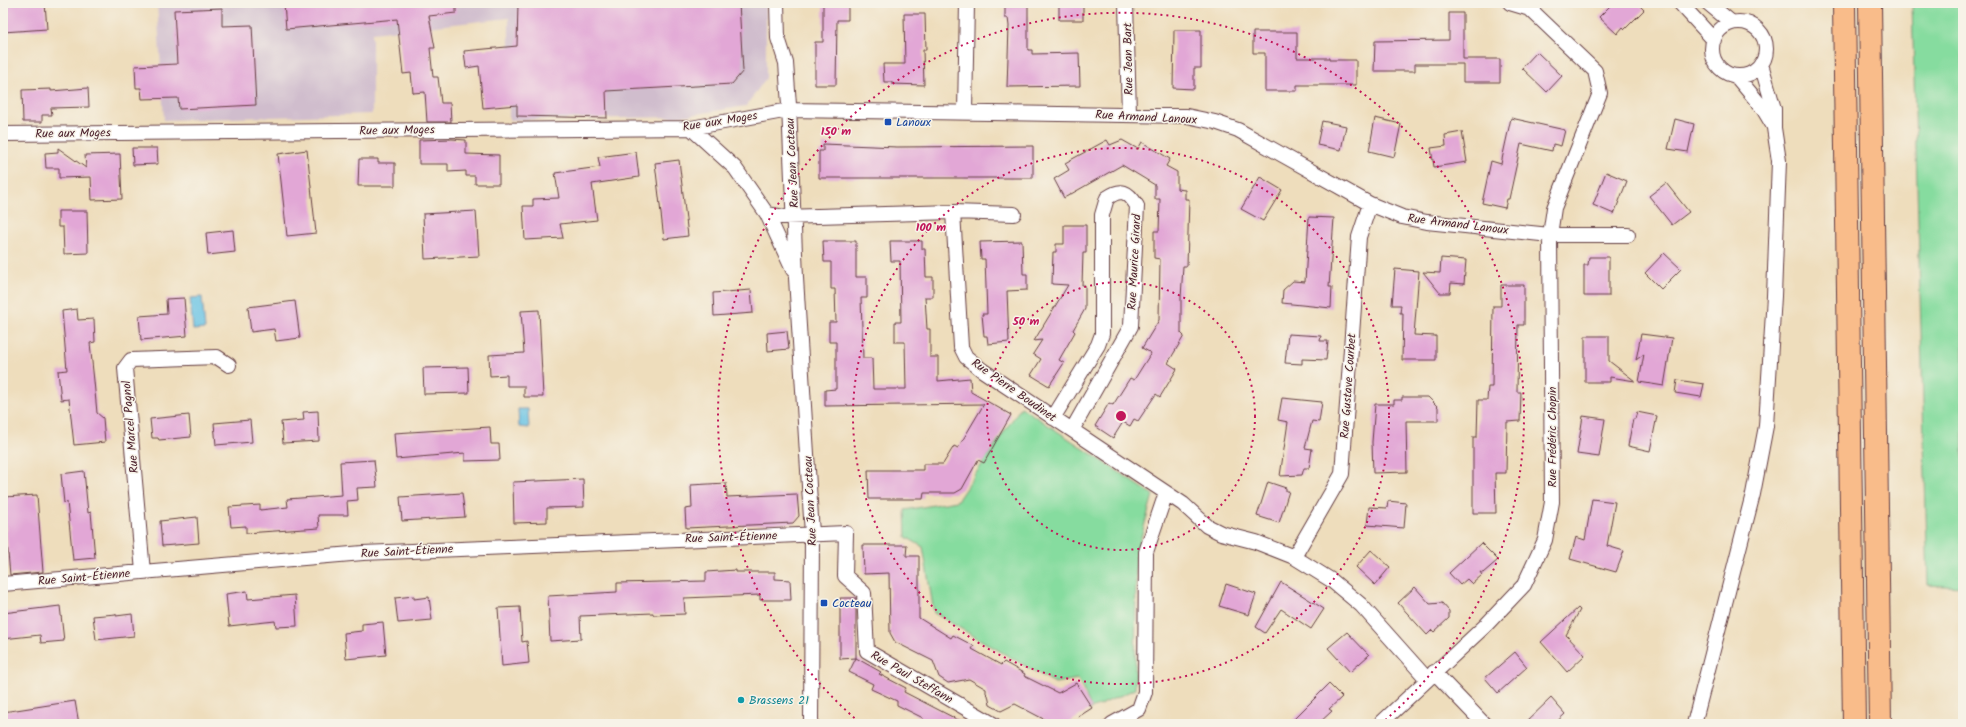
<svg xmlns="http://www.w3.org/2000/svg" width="1966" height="727" viewBox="0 0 1966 727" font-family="Kalam,sans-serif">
	<rect width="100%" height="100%" fill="#f7f3e8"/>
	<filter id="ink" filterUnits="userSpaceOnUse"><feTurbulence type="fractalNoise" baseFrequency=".025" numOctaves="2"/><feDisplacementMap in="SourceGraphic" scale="8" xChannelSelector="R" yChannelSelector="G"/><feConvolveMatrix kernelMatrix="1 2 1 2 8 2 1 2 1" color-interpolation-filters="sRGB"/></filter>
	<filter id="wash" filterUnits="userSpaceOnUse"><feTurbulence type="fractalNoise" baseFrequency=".012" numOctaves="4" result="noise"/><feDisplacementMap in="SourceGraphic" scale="16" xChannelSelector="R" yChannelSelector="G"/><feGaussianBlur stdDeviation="0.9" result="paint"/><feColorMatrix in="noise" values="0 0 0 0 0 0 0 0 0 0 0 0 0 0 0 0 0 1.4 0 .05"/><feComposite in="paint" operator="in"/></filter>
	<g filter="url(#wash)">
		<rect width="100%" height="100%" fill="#eeddbc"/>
		<path fill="#d0bdcd" d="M157,3H766V78L746,106L676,117L509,120V18L372,33V114L164,120Z"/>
		<path fill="#86dc9f" stroke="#687e65" d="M1912,3H1963V587L1928,585Z
			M1021,407L1153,495L1136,555L1135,689L1089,710L1091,707L1078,679L1055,683L934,613L923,547L906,537L905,510L957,501Z"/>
		<path fill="#66c2e4" stroke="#587088" d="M202,297L205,329L193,330L190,298Z
			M518,409H528L529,428L519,427Z"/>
		<g id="blocks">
			<path fill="#e2a7d6" d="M3,3H45L47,29L3,32Z
				M284,3H456V13L429,16L435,48H430L433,77H438L441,103H450L451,122H427L425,92L413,93L411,73L403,74L397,19L286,29Z
				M518,3H739L743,71L732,84L606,91L607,118L517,116V105L483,108L479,66L466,68L464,51L517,46Z
				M823,3H848V20H837L836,85H815V42H823Z
				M1005,3H1028V50H1032V54L1079,53L1080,86L1007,87L1009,26L1008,18H1005Z
				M1059,3H1083V20H1059Z
				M1613,3H1637L1644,10L1625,29L1623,27L1617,34L1599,17Z
				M222,8V26L252,25L256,105L179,109L178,98L142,99L141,88H136L135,66L177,64L174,10Z
				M1449,13H1463V59H1500V82H1463V64H1415V71H1374L1375,41L1449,40Z
				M904,14H925L926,50H923L924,85L892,84V82H884L883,64H905Z
				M1174,30H1201V68H1194V89L1173,88Z
				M1253,32H1297V58H1329V60H1356V85H1297V91H1265V53H1253Z
				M1537,52L1562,76L1547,92L1522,68Z
				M88,88L89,107L51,108L52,115H42V122H23L22,90L51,89V91Z
				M1375,118L1401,124L1394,157L1369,151Z
				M1511,118L1565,130L1561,146L1553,144L1552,151L1521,144L1509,199H1507L1505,208L1482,203L1491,161L1501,164Z
				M1675,119L1694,124L1688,152L1668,149Z
				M1322,121L1346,126L1341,150L1317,145Z
				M1462,132L1467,162L1434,167L1431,148L1446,146L1445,135Z
				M452,139L466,140V154L499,155V184H475V176H466V171L448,172V164H419V140Z
				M1107,140L1110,145L1122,140L1138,149L1142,142L1170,159L1166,166L1177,172V189L1185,190V199H1189L1187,266H1183L1181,298V333L1184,336L1168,363L1177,369L1160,397L1156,394L1138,421L1134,419L1130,426L1123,422L1113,438L1095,426L1109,403L1113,405L1130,378L1134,380L1151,353L1142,348L1159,320L1160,259L1154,258V231H1159L1160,199H1155V185L1122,165L1064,198L1054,179L1069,170L1065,163Z
				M823,144L897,147L1033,146V178H819V151H823Z
				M58,148L86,168L85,155L120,154L122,199L92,200L91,177L59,178V168H46L45,153L58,152Z
				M132,148H157L158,164L133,165Z
				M307,150L316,233L287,236L278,154Z
				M636,152L639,177L592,184L597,220L560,224L563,238L525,240L523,206H533V199L559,198L555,173L600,167L598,157Z
				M359,159H378V163H395V186H358Z
				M679,160L688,236L664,239L655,163Z
				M1606,172L1627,181L1614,214L1593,205Z
				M1260,177L1282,190L1263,221L1241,209Z
				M1666,183L1689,212L1672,225L1649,196Z
				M58,211H87L88,253L64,254L63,227H58Z
				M476,211L479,256L425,259L423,214Z
				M1309,217L1334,218L1329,287H1332L1331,308L1282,303L1283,290L1293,281L1305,282Z
				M1064,225H1086V253H1083L1082,285H1085V309L1073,330L1075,332L1059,360L1064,363L1049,386L1031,375L1041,359L1033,354L1042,340L1034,341L1068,285L1052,284L1053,252H1056V244H1064Z
				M233,230L235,252L208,255L206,233Z
				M823,241H856V277H867V298H861L863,358H872L873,389H906L905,342H895V322H901L900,261H891L890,241H922V249H925L926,277H933V297H925L927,329H930V357H938V381L970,378L971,392L1011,415L984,463L978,460L962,489L955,493H924L923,499H869L868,470H923V464H943L954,446L958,448L984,404L825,406V390L836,389V342H829V322H836L835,289H831V262H824Z
				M1022,241L1023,274H1027V290L1007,291L1009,342L988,344L987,336H984L982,314H987L985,259H981L980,242Z
				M1664,253L1681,269L1661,289L1645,273Z
				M1589,257H1609V296H1584V265H1588Z
				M1441,258L1466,260L1464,284L1451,283L1450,293H1440L1423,272L1440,273Z
				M1395,269L1419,271L1414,335L1436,336V360H1402L1403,313H1400L1401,305H1392Z
				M1501,285H1524V325H1518L1517,392H1521L1520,421L1507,422L1506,473H1495L1496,513H1473V437H1477L1478,400H1487L1488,387H1492L1493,306H1501Z
				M751,290L753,313L714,316L713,293Z
				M184,298L187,336L141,340L139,316L167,314L166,299Z
				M295,301L300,338L276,341L274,329L251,332L248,307Z
				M77,309L78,320L94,319L95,342L90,343L94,381L97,413L103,418L105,442L74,445L69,399L61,400L58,371L67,370L62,311Z
				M539,310L543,397H524V386H507V375L490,376L489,355L524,353L521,311Z
				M787,331L789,349L768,351L767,333Z
				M1288,334L1321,336L1320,341H1328L1326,360L1302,359V364L1285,363Z
				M1641,334L1672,338L1664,386L1639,382L1644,354L1636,360Z
				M1585,336H1609V361L1635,381L1610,377V382H1585Z
				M468,367L469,393L424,394L423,368Z
				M1677,380L1704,384L1701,397L1675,393Z
				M1402,397H1428L1438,407V421H1406L1407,472L1373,473L1372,442L1375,404H1394V400H1402Z
				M1282,398L1322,402L1319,422L1312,421L1305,448L1312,449L1309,468H1304L1302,475L1280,476L1288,422L1278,420Z
				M318,411L319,441L283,443L281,422L304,420L303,412Z
				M1637,412L1657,416L1650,451L1628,446L1633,419H1635Z
				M189,415L191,437L159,440L158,438H152L150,419Z
				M1583,416L1605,419L1599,457L1577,454Z
				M250,420L252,442L216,445L214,423Z
				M490,427L491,444H499L500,460L465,461V453L396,459L394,433Z
				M374,460L377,487L357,488L358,500L347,501L348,515H318L319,528L246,533V526L231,527L229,507L260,505V510L288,507L287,499L342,495L340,462Z
				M84,471L88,513L91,512L95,558L73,560L67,502L64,503L61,474Z
				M583,479L584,507L547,508V522L514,523L513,482Z
				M1268,482L1286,488V491H1289L1279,523L1257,516Z
				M726,483L727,497L797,494L799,516L793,523L686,528L685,509L692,508L691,485Z
				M462,493L465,517L402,521L400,497Z
				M37,495L43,572L10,575L3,497Z
				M1592,499L1615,502L1607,546L1624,551L1616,572L1570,559L1576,537L1585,540Z
				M1388,501L1406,503L1404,528L1367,525L1369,507L1387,508Z
				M197,517L199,543L162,546L160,521Z
				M1481,543L1498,560L1483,573L1480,572L1482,575L1472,584L1467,579L1460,585L1449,573Z
				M863,545H907L906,556H919V618L951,638L953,635L974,646L972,649L1001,665L1004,662L1025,674L1024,676L1058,693L1076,683L1092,708L1067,724H1053L1015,704L1001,711L990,705L988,695L986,693V689L969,679L948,683L939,677L933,661L895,642L890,633L889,573L864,574Z
				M1371,550L1390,567L1375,585L1356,567Z
				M736,570V572H775V579L790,580L791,600H760V595L684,598L685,614L653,615V613L580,616L581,639L550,641L548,596L617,592V583L706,581V572Z
				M1281,582L1324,609L1311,629L1281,609L1265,633L1256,627Z
				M1226,584L1256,594L1249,615L1219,606Z
				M1415,587L1430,604L1442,603L1449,611V618L1434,632L1432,630L1427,635L1398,603Z
				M247,591L248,599L295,595L297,626L276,627L275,621L229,626L226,594Z
				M414,596V599L429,597L432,620L398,623L395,598Z
				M840,598H856V658L840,659Z
				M60,606L64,641L41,643L40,635L3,639V613Z
				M520,607L522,642L527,641L529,663L502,666L498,608Z
				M1578,608L1580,610L1566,635L1585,655L1567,672L1541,642Z
				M116,614V616L132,614L134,636L96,640L93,616Z
				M383,622L386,655L346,659L344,633L362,631V624Z
				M1347,632L1369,655L1350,672L1328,648Z
				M1515,652L1527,667L1498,693L1485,678Z
				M856,658L881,672L879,674L906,688L904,692L966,724H922L923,718L897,705V701L871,689L873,684L849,672Z
				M1329,684L1342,697L1329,709L1332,711L1318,724H1289Z
				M1551,698L1565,714L1554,724H1524Z
				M75,701L79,724H3V712Z"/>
		</g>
	</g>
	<g filter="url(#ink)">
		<use href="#blocks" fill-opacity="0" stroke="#633c41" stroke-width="1"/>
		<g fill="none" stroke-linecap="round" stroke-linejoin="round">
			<g stroke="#633c41" stroke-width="16">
				<path id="minor" d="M777,3L778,38L786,63L789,105L796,278L812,534L811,724
					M1126,3L1129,114
					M1680,3L1714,40
					M1708,3L1732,23
					M1712 49a27 27 0 1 1 54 0a27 27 0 1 1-54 0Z
					M1736,76L1762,107L1774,127
					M965,112L967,3
					M691,128L735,168L767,214L793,270
					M3,134L691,128L789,110L1187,116L1215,122L1238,130L1370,204L1402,217L1427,222L1550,235H1628
					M953,212L961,347L966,357L982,370L1183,504L1207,526L1221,533L1256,542L1294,557L1331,580L1361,605L1427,679
					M767,214L784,217L953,212L1014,214
					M1053,418L1098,345L1102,334V215L1107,198C1121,188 1128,191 1137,206L1131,326L1072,430
					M1294,557L1342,474L1359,237L1370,204
					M143,572L125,368L131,360L217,357L229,365
					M3,584L363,553L846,533L845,576L864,593L867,651L993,724
					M1434,672L1484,724
					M1112,724L1139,709L1145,692L1146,552L1166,493
					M1380,724L1486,625L1524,585L1545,540L1552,502L1550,235L1554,208L1600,93L1595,71L1530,9L1510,3
					M1694,724L1753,494L1766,426L1774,296L1779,161L1774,128V109L1761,64"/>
			</g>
			<g stroke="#633c41" stroke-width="24">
				<path id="trunk" d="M1844,3L1854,724
					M1870,3L1880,724"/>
			</g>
			<use href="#minor" stroke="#fff" stroke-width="14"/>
			<use href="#trunk" stroke="#f9bc8a" stroke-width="22"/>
		</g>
	</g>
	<g fill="none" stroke="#c2185b" stroke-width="2" stroke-dasharray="2 4">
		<circle cx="1121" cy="416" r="134"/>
		<circle cx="1121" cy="416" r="268"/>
		<path d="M859 722A403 403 0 1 1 1383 722"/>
	</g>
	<g fill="#1a4fb4" stroke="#f7f3e8" stroke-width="1.5">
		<rect x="884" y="118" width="8" height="8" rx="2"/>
		<rect x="820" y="599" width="8" height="8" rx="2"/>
	</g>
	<circle fill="#0f9aa8" stroke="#f7f3e8" stroke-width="1.5" cx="741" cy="700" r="4"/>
	<g text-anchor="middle" stroke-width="3" stroke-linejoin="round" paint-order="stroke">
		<g font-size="12" fill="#4a1f2b" stroke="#f7f3e8">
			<text transform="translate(1128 59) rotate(-91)" y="4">Rue Jean Bart</text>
			<text transform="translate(1146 117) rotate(3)" y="4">Rue Armand Lanoux</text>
			<text transform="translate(720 121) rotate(-9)" y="4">Rue aux Moges</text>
			<text transform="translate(397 130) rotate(-1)" y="4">Rue aux Moges</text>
			<text transform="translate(73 133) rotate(-1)" y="4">Rue aux Moges</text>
			<text transform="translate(792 163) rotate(-93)" y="4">Rue Jean Cocteau</text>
			<text transform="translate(1458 224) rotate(7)" y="4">Rue Armand Lanoux</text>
			<text transform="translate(1134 262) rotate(-87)" y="4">Rue Maurice Girard</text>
			<text transform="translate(1348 386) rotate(-86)" y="4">Rue Gustave Courbet</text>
			<text transform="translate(1014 390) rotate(35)" y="4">Rue Pierre Boudinet</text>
			<text transform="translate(130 427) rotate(-95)" y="4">Rue Marcel Pagnol</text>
			<text transform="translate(1552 437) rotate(-90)" y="4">Rue Frédéric Chopin</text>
			<text transform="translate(810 501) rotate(-93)" y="4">Rue Jean Cocteau</text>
			<text transform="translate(731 537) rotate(-2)" y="4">Rue Saint-Étienne</text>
			<text transform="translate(407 551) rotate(-3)" y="4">Rue Saint-Étienne</text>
			<text transform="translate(84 577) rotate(-5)" y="4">Rue Saint-Étienne</text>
			<text transform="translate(912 677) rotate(30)" y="4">Rue Paul Steffann</text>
		</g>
		<g font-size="12" fill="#164399" stroke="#f7f3e8" text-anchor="start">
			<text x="896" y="126">Lanoux</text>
			<text x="832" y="607">Cocteau</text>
		</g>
		<g font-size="12" fill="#0d838f" stroke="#f7f3e8" text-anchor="start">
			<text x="749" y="704">Brassens 21</text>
		</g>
	</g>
	<circle cx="1121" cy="416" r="6" fill="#c2185b" stroke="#f7f3e8" stroke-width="2"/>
	<g font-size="12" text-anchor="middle" font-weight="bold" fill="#c2185b" stroke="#f7f3e8" stroke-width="3" stroke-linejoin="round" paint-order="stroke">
		<text x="836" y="135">150 m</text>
		<text x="931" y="231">100 m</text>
		<text x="1026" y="325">50 m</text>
	</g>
	<rect width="1966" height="727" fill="none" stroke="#f7f3e8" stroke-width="16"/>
</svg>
